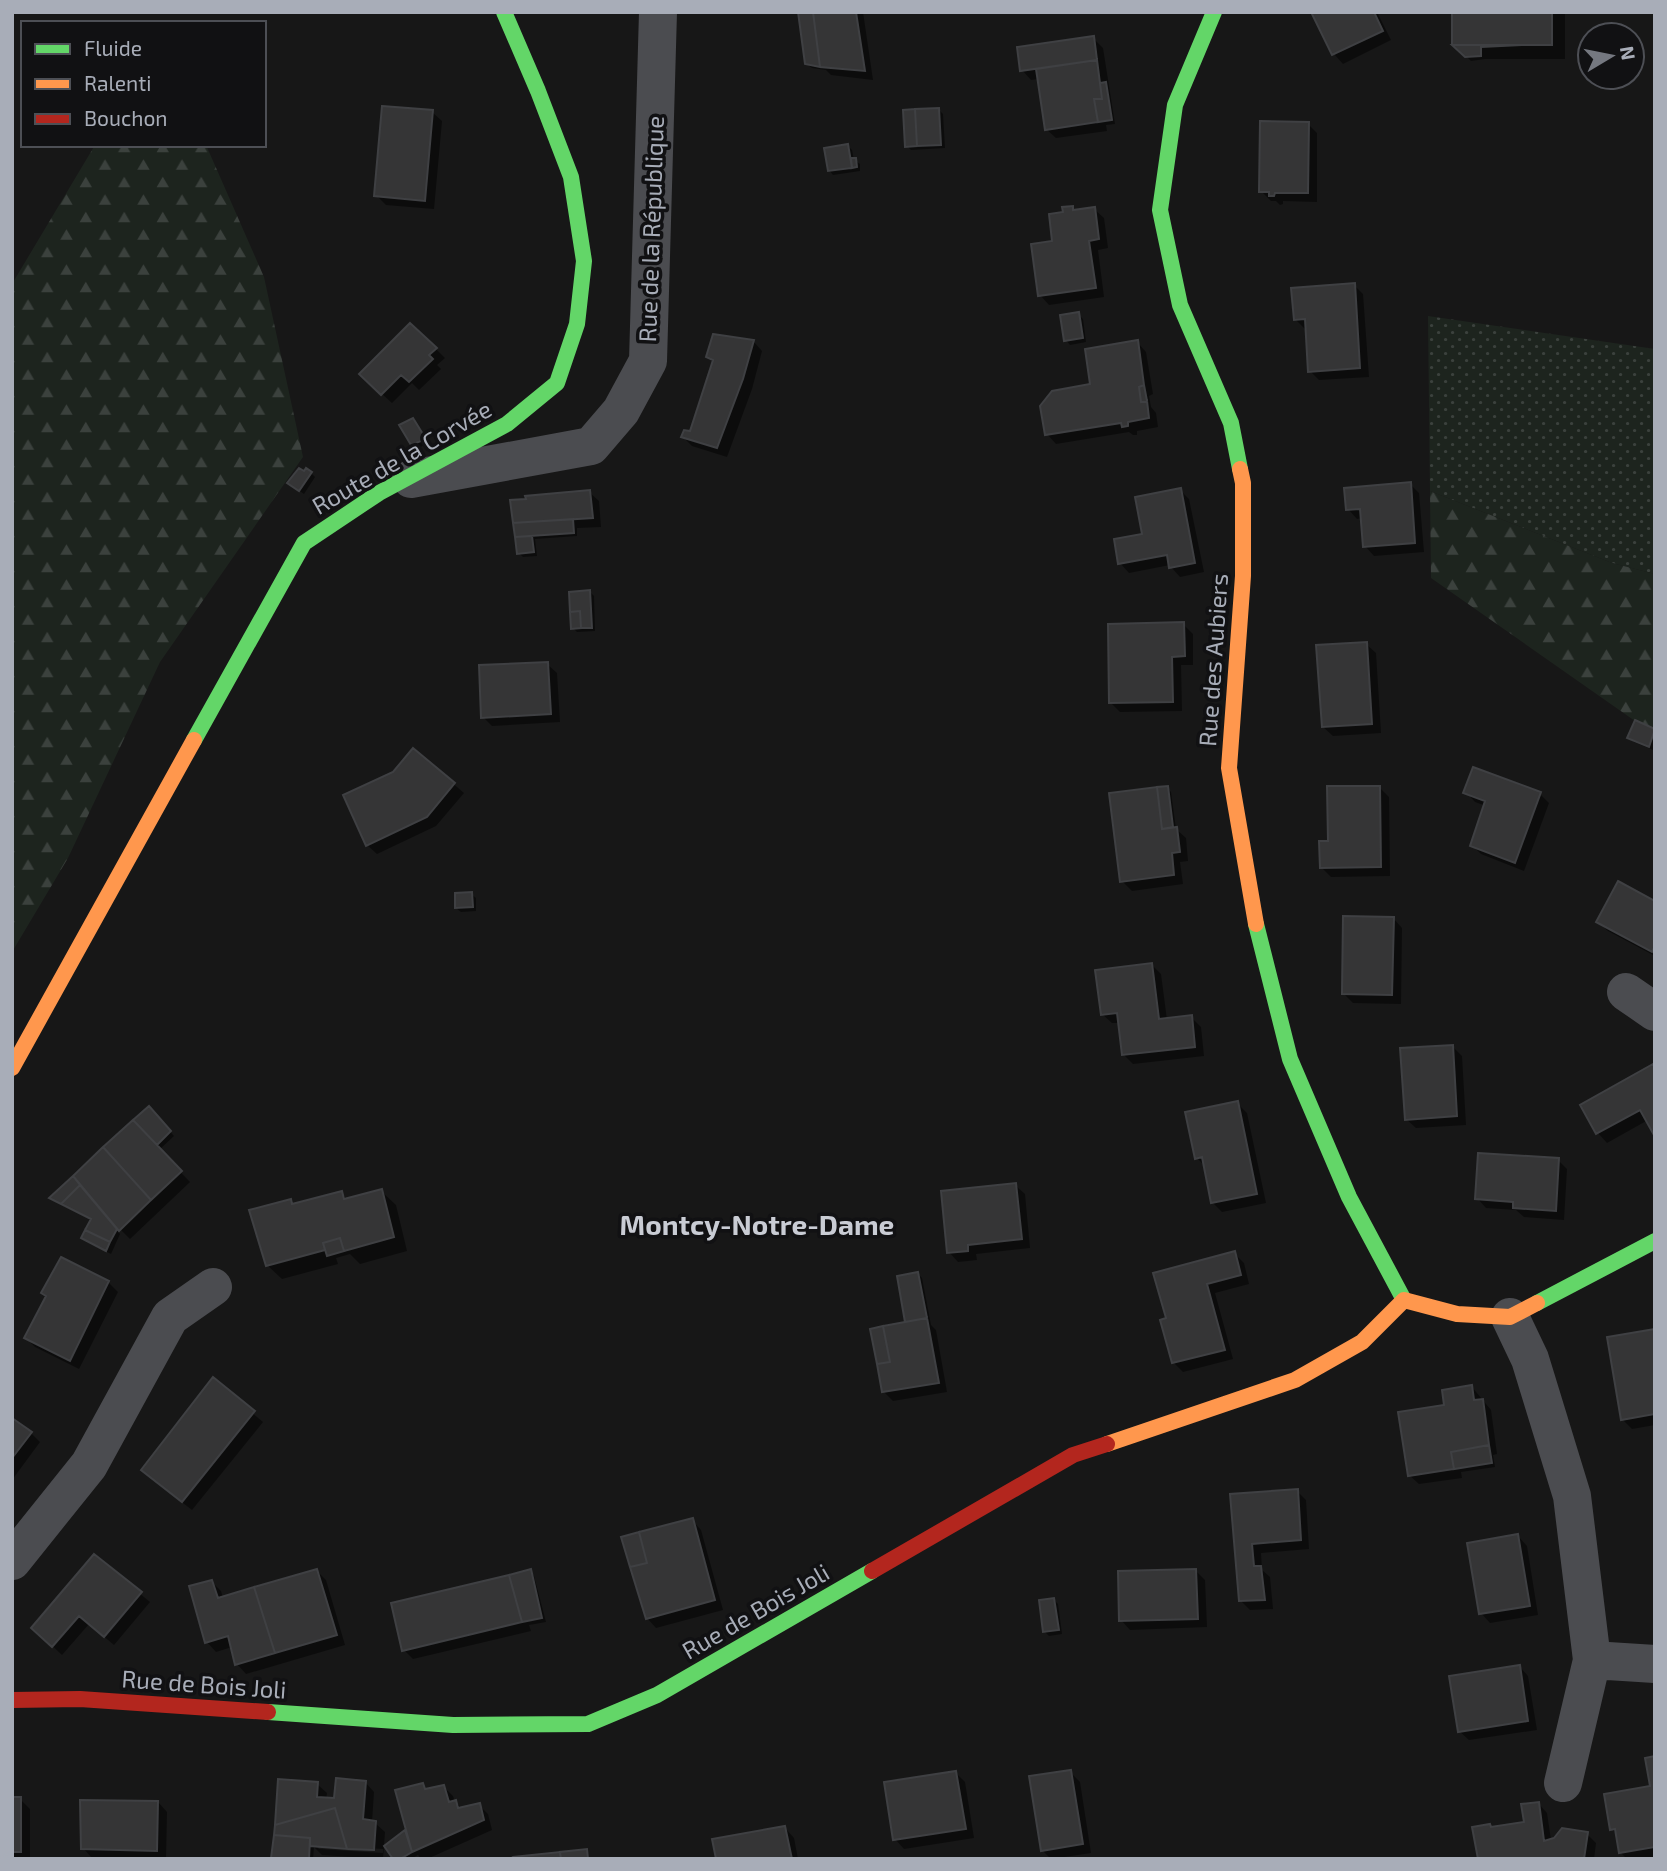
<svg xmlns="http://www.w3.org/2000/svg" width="1667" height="1871" viewBox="0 0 1667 1871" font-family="'Exo 2',sans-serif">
	<defs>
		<pattern id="grass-dots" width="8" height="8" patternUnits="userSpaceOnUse" patternTransform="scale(1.75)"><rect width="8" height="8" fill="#1d241e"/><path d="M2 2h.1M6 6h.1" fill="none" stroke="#3b413d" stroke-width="1.8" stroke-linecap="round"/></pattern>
		<pattern id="forest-firs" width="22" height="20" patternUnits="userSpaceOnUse" patternTransform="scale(1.75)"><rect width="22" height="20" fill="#1d241e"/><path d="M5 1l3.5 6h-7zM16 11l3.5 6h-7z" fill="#3b413d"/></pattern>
	</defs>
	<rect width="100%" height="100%" fill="#171717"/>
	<path fill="url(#grass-dots)" d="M1428,316L1655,349V574L1612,563L1430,491Z"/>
	<path fill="url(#forest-firs)" d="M95,145H206L264,277L303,457L160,662L68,858L12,952V284Z
		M1430,491L1612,563L1655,574V735L1431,578Z"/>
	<path fill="#0007" fill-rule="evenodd" d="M800,12H863L873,80L831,75L826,70L812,68L807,64Z
		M1313,12H1377L1391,40L1343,64L1334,54Z
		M1454,12H1565V59H1485L1471,61L1454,44Z
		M1093,38L1103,48L1115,124L1106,125L1107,131L1056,138L1046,129L1039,79L1031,80L1022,70Z
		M939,110L943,114L945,148L911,150L907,146Z
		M432,112L442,121L434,209L386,205L376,195Z
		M1308,124L1317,133V202L1283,201V204L1280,205L1276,201H1271L1261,191Z
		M848,146L852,150L854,160L860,164V171L833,175L829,170Z
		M1072,208L1076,211L1094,209L1104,218L1108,248L1098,250L1104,297L1049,305L1040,295L1054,243L1065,213Z
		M1354,285L1363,294L1369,377L1319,380L1310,371L1307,328L1305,329L1295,319Z
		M1078,314L1083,319L1086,342L1070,345L1066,340Z
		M753,341L762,351L752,389L727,457L692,446L683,437L691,433L714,363L708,357Z
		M1137,342L1146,352L1153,394L1149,396L1151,407L1156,413L1158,427L1137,431V435H1133L1129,432L1056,444L1047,434L1092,386Z
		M436,349L445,358L437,365L441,369L419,390L412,383L392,403L370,383Z
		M413,420L428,443L417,449L412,444Z
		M311,473L315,477L304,494L294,487Z
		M1410,484L1419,493L1424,552L1374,556L1365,546L1362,518L1357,519L1348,509Z
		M1180,490L1189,499L1204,572L1180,577L1171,567L1170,565L1129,573L1120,563Z
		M589,492L599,501L601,527L577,528V536L535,539L537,556L523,557L519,553L515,525L528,501Z
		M590,592L594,596L595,631L577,632L573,628Z
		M1183,624L1193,634V665H1181L1182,711L1120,712L1111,703Z
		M1366,644L1376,653L1381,733L1333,736L1323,727Z
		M547,664L557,673L560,722L492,726L483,717Z
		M1636,722L1655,731V745L1653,750L1634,742L1629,738Z
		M414,750L464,793L436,826L377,854L367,845L394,773Z
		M1167,788L1171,792L1176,829L1186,838L1188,861L1180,862L1183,884L1132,891L1122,881Z
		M1380,788L1389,797L1390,876L1331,877L1321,867L1330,843Z
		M1466,792L1540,794L1549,803L1524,871L1481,854L1472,845L1486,806L1475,802Z
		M471,894L476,898V911L461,912L456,908Z
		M1655,903V956L1608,931L1598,922Z
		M1393,918L1402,928L1401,1004L1353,1003L1344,994Z
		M1152,965L1161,974L1167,1020L1191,1017L1201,1027L1204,1056L1133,1064L1123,1054L1120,1023H1112L1102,1014Z
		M1452,1046L1462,1056L1466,1125L1416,1128L1406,1119Z
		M1655,1068L1648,1120L1607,1143L1598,1133L1582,1105Z
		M1237,1103L1247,1113L1266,1203L1222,1212L1213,1203L1205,1166L1197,1158Z
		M148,1108L174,1136L159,1150L190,1182L130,1239L117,1226L115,1228L120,1234L111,1254L87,1242L83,1238L92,1220L56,1202L52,1198Z
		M1558,1160L1567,1169L1564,1220L1524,1217L1516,1210L1486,1208L1477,1198Z
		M1015,1185L1025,1194L1030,1248L976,1254L977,1260L958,1262L949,1252Z
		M381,1191L396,1205L407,1251L360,1264L350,1254L336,1258L338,1264L282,1279L267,1265L291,1201L295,1205L341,1193L348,1200Z
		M1234,1253L1244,1263L1249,1284L1215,1293L1233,1359L1183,1372L1174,1363L1168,1320Z
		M918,1274L922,1278L931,1325L936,1330L947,1392L893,1401L883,1391L907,1324Z
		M108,1282L118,1292L79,1369L35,1347L26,1338Z
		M1655,1331V1425L1632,1429L1622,1419Z
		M213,1380L263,1422L192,1510L152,1479L143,1470Z
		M1472,1387L1491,1410L1497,1454L1493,1455L1495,1467L1461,1472L1462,1478L1419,1484L1409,1475L1446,1406Z
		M12,1420L31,1433L40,1442L12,1480Z
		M1297,1491L1306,1500L1309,1549L1261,1553L1262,1570L1270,1577L1273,1609L1250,1610L1241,1601L1232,1495Z
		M692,1520L701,1530L723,1610L656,1628L647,1618Z
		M1518,1536L1527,1546L1538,1615L1490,1623L1481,1613Z
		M94,1556L150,1602L114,1645L89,1624L62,1655L43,1637Z
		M317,1571L326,1580L345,1645L246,1674L237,1664L232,1647L216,1652L207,1642L212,1582L221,1591L223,1598Z
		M530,1571L534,1576L546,1622L529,1625L531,1631L413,1659L404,1650Z
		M1196,1571L1205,1580L1207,1627L1130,1630L1121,1620Z
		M1054,1600L1058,1604L1062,1634L1049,1636L1045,1632Z
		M1519,1666L1528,1676L1537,1730L1469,1740L1459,1731Z
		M1655,1758V1858L1627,1859L1621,1853L1618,1835L1612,1829L1652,1787Z
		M1070,1772L1080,1782L1091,1853L1051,1859L1042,1850Z
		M956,1773L965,1782L974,1838L904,1849L895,1839Z
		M365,1782L374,1792L372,1822L375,1823L385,1832L383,1859L322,1855L314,1847L313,1859H275L273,1857L317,1784L327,1793L326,1800H336ZM315,1845L383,1849V1853L319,1849Z
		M422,1784L428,1790L444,1787L453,1796L455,1802L463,1809L479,1805L488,1814L492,1830L427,1859H421L418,1855L411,1859H395L405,1832L410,1837Z
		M12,1799H20L30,1809V1859H12Z
		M158,1802L167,1812L166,1859L92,1858L83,1848Z
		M1538,1803L1547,1813L1551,1840L1587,1834L1596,1843L1594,1859H1479L1526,1824Z
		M785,1828L794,1838L798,1859H718Z"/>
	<path fill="#353536" stroke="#3f4043" stroke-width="2" d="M798,12H813L820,67L805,64Z
		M813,12H856L865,71L820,67Z
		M1311,12H1374L1383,31L1332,55Z
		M1452,12H1552V45H1452Z
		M1094,36L1097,60L1020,71L1017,47Z
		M1452,45H1522L1481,47V56L1465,57Z
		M1097,60L1102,99H1094L1098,122L1045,130L1036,69Z
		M1106,82L1112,120L1098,122L1094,99H1102L1100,83Z
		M382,106L433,110L425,201L374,196Z
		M939,108L941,145L917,146L915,109Z
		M915,109L917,146L905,147L903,110Z
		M1260,121L1309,122L1308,193H1275L1274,196H1269V192H1259Z
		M848,144L852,168L828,171L824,148Z
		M851,158H856L857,167L852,168Z
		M1073,206V210L1095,207L1099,239L1089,241L1096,288L1038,296L1031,244L1052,241L1049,214L1063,212L1062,207Z
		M1355,283L1360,368L1308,372L1305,319L1294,320L1291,288Z
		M1079,312L1083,338L1064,341L1060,315Z
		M410,323L437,348L429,355L433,359L409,382L401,375L381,395L359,374Z
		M713,334L754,340L743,379L717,448L681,437L684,430L690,431L713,360L706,357Z
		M1138,340L1144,385L1139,387L1141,402L1147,401L1149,418L1128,422V426L1122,427L1121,423L1045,435L1040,406L1052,391L1090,384L1085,349Z
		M1144,385L1147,401L1141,402L1139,387Z
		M413,418L426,439L411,445L399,425Z
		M299,468L304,471L306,468L312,472L299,491L287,483Z
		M1411,482L1415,543L1363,547L1360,509L1346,510L1344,488Z
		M1181,488L1195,563L1169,568L1167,555L1118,564L1114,539L1142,534L1135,497Z
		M590,490L593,518L513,523L510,500L526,499L525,496Z
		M573,519L574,533L515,537L513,523Z
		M532,536L534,552L517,554L515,537Z
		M590,590L592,628H581L580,611L570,612L569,592Z
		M580,611L581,628L571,629L570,612Z
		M1184,622L1185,656L1172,657L1173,702L1109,703L1108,624Z
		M1367,642L1372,724L1322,727L1316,645Z
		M548,662L551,714L481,718L479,665Z
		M1635,720L1655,729L1649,747L1627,738Z
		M413,748L455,783L427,817L366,846L343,795L393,772Z
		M1473,767L1541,792L1515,863L1470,846L1485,801L1463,793Z
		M1168,786L1173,827L1162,829L1157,787Z
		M1327,786H1380L1381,867L1320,868L1319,841H1328Z
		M1157,787L1162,829L1177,827L1180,852L1172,853L1174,875L1120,882L1109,793Z
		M1618,881L1655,901V946L1652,952L1596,922Z
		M472,892L473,907L455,908V893Z
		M1343,916L1394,917L1392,995L1342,994Z
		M1152,963L1159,1019L1192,1015L1195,1047L1122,1055L1117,1013L1101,1015L1095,970Z
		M1453,1045L1457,1116L1405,1120L1400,1048Z
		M1653,1064L1655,1067V1137L1640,1110L1596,1134L1580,1105Z
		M1238,1101L1257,1194L1211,1203L1202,1157L1195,1159L1185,1112Z
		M149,1106L171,1131L157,1145L133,1120Z
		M133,1120L182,1171L151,1200L103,1147Z
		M103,1147L151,1200L119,1231L73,1176Z
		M1478,1153L1559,1158L1556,1211L1513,1208V1202L1475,1199Z
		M73,1176L80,1185L61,1204L49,1198Z
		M1016,1183L1022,1239L968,1245V1251L947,1253L941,1191Z
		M80,1185L117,1229L110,1242L85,1230L91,1219L61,1204Z
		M382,1189L394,1237L344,1251L340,1238L323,1243L325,1250L266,1266L249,1210L291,1199L292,1204L342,1191L344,1199Z
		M85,1230L110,1242L106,1251L81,1238Z
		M340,1238L344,1251L327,1256L323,1243Z
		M1235,1251L1241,1275L1207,1284L1225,1350L1172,1363L1160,1320L1166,1318L1153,1273Z
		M61,1257L109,1281L70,1361L24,1338L46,1296L41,1293Z
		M918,1272L927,1318L905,1322L897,1276Z
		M927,1318L939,1383L882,1392L877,1364L890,1362L883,1326Z
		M883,1326L890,1362L877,1364L870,1329Z
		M1655,1329V1414L1621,1420L1607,1337Z
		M213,1377L255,1411L182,1502L141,1470Z
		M1472,1385L1474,1400L1483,1399L1489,1445L1451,1452L1454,1469L1408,1476L1398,1412L1444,1405L1442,1390Z
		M12,1418L32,1432L12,1458Z
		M1489,1445L1492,1463L1454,1469L1451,1452Z
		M1298,1489L1301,1540L1252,1544L1254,1566H1261L1265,1600L1239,1601L1230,1494Z
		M693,1518L715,1600L646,1619L630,1567L647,1563L639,1532Z
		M639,1532L647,1563L630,1567L621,1537Z
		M1518,1534L1530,1606L1479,1614L1467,1543Z
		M94,1554L142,1592L104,1637L79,1616L52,1647L31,1628Z
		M317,1569L337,1635L275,1653L254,1587Z
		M531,1569L542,1618L522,1622L509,1575Z
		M1196,1569L1198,1619L1119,1621L1118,1571Z
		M509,1575L522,1622L402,1651L391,1603Z
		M212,1580L218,1598L254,1587L275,1653L235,1665L228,1636L205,1643L189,1586Z
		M1054,1598L1059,1630L1043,1632L1039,1600Z
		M1520,1665L1528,1721L1458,1732L1449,1676Z
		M1655,1756V1847L1619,1853L1615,1829L1610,1830L1604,1794L1650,1786L1645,1758Z
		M1071,1770L1083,1844L1041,1851L1029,1776Z
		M956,1771L966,1829L893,1840L884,1782Z
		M336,1778L366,1781L363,1819L376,1821L374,1850L347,1849L335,1808L275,1825L278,1779L318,1782L317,1797L334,1798Z
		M423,1783L425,1789L444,1785L449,1802L456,1800L458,1808L480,1803L484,1820L412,1852L395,1790Z
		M12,1797H21V1852H12Z
		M80,1800L158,1801L157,1851L81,1849Z
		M1539,1802L1544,1841L1554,1838L1562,1828L1588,1832L1584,1859H1478L1472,1827L1490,1824L1491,1827L1524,1822L1521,1804Z
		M335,1808L347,1849L310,1846V1838L274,1835L275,1825Z
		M785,1826L792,1859H716L712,1839Z
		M405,1830L412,1852L400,1859H393L384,1846Z
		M274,1835L310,1838L309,1859L271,1858Z
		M587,1849L588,1859H561L560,1852Z
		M560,1852L561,1859H510L513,1857Z"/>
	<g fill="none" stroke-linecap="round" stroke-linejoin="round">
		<path stroke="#4b4c50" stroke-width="38" d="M411,479L591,446L621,411L648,361L658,12
			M1626,992L1655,1012
			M1510,1317L1530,1359L1572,1496L1592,1660L1563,1783
			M12,1561L89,1465L170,1317L213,1287
			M1592,1660L1655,1664"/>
		<path stroke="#63d668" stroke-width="16" d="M1214,12L1175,105L1160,210L1180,305L1231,423L1240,469
			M194,740L304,543L379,493L507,424L557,383L577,324L584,261L571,177L538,91L504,12
			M1256,924L1290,1059L1349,1197L1404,1300
			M1537,1303L1655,1241
			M268,1712L453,1725L588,1724L657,1695L872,1571"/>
		<path stroke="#ff974d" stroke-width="16" d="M1240,469L1243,483V576L1229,768L1256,924
			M12,1068L194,740
			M1107,1444L1295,1380L1362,1342L1404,1300L1457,1314L1510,1317L1537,1303"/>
		<path stroke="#b3261e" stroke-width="16" d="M872,1571L1073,1455L1107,1444
			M12,1700L80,1699L268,1712"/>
	</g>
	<g text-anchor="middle" stroke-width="7" stroke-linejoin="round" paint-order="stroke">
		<g font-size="24" fill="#a8adb8" stroke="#111113">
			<text transform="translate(652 229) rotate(-88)" y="8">Rue de la République</text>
			<text transform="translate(402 458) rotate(-30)" y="8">Route de la Corvée</text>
			<text transform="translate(1214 660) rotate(-86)" y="8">Rue des Aubiers</text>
			<text transform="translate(756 1612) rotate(-30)" y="8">Rue de Bois Joli</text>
			<text transform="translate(204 1685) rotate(4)" y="8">Rue de Bois Joli</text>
		</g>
		<g font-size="28" font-weight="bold" fill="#c9ccd4" stroke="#111113">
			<text x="757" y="1235">Montcy-Notre-Dame</text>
		</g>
	</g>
	<rect width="1667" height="1871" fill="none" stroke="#a8adb8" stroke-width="28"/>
	<rect x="21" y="21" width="245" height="126" fill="#111113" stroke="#4d4f55" stroke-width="2"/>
	<rect x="35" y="44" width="35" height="10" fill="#63d668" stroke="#4d4f55" stroke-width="2"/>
	<text x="84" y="56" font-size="21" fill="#a8adb8">Fluide</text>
	<rect x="35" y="79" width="35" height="10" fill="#ff974d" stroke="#4d4f55" stroke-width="2"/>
	<text x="84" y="91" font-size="21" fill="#a8adb8">Ralenti</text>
	<rect x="35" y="114" width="35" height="10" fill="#b3261e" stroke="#4d4f55" stroke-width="2"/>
	<text x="84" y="126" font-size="21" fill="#a8adb8">Bouchon</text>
	<g transform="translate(1611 56) rotate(80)"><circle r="33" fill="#111113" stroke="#4d4f55" stroke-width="2"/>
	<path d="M0-5L12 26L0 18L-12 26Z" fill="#757880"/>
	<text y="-10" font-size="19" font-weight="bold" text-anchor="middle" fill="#a8adb8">N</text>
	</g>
</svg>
